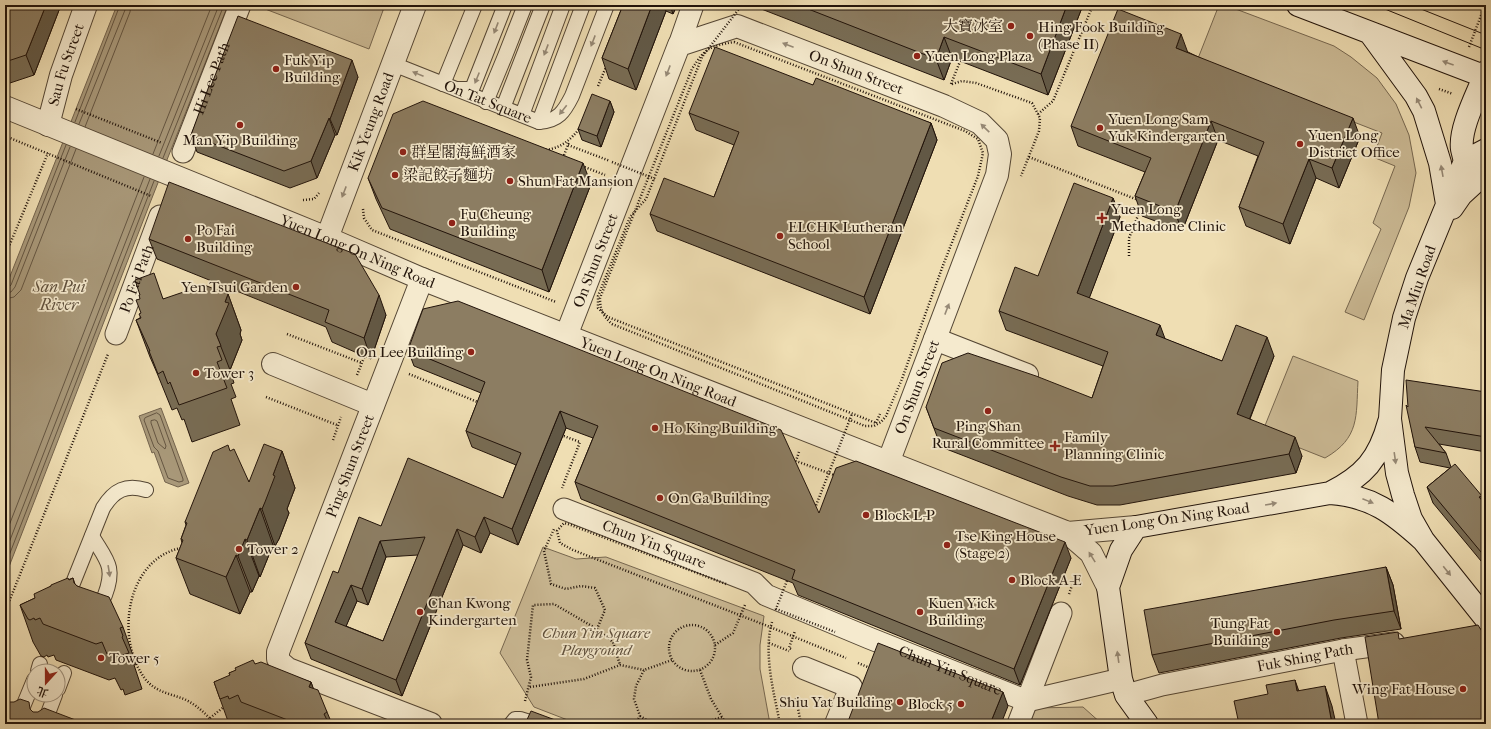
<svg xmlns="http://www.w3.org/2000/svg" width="1491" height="729" viewBox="0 0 1491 729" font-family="'IM FELL French Canon','Noto Serif TC',serif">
	<rect width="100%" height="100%" fill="#efdeb3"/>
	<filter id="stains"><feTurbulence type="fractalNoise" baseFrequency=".005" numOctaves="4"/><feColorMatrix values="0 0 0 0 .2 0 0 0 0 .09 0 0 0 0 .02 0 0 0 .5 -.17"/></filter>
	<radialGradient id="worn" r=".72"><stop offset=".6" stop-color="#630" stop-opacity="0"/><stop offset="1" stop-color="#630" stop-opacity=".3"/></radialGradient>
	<path fill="#ccbb96" stroke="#766750" d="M261,5H385L369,49L260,7Z
		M1219,5H1225L1334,46L1351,57L1377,78L1396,104L1409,135L1416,173L1409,207L1364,320L1345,312L1381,229L1373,223L1395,166L1373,157L1382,133L1197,61Z
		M1293,356L1358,381C1356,416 1360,438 1325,458L1262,433Z
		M543,547L576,559L606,557L764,616L760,645V669L770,724H578L534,707L500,653Z
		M1083,707L1102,724H1029L1035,708Z"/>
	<path fill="#a9997a" stroke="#73634d" d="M117,5H228L150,203L5,577V289Z
		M161,408L189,483L178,487L165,482L154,452L152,453L139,416Z"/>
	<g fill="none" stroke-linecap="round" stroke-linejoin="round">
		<path stroke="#655642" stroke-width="1" d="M75,122L120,5
			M79,124L125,10V5
			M85,127L130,12L131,5
			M153,154L212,5
			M159,156L219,5
			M163,158L224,5
			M5,288H8L11,285L66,145
			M5,293L11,292L15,287L70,147
			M5,299L14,297L21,290L76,149
			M157,413L160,415L183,479V481L179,482L168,478L158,451L154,447L144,420L145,418Z
			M155,420L157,421L166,446L165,449L158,443L151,423V421Z
			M5,536L144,177
			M5,553L150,179
			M5,566L154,181"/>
		<g stroke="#544634" stroke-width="16">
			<g id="service">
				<path id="s1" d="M393,64L539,122C558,121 564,112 572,96L607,5"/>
				<path d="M443,84L475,5"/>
				<path d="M457,89H472L505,5"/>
				<path d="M486,102L505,56L525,5"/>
				<path d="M503,108L543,5"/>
				<path d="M522,115L563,5"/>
				<path d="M539,122L583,5"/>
				<path d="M92,536C106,560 116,566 105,595C102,601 100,607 97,612"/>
				<path d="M67,598L103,508C114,490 126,484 146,490"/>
				<path d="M38,671L40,664"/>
				<path d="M58,689L64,673"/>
				<path d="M20,714L34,680"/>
				<path d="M44,724L55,695"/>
				<path d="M511,724L515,719H520L536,724"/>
			</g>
		</g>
		<g stroke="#544634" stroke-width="23">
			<g id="pedestrian">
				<path d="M679,45L693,5"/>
				<path id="s2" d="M183,152L240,5"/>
				<path id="s3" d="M116,334L160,216"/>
				<path id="s4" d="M564,509L754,583L766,595L869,638L1027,701L1121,679"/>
				<path d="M1343,650L1357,724"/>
				<path id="s5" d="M1126,695L1162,685L1343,650L1394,643"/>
				<path d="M1018,724L1061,613"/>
			</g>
		</g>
		<g stroke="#544634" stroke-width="24">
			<g id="minor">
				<path id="s6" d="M48,125L61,75L86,5"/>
				<path id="s7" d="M327,238L415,5"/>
				<path d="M422,279L278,652V659L281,663L288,669L431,724"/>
				<path id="s8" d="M566,336L679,45L737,26L944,106L980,123L997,140L1000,154L997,175L888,463"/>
				<path d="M935,339L1027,375"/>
				<path d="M273,364L373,405"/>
				<path d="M804,668L851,687L836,724"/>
			</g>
		</g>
		<g stroke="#544634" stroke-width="24">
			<g id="tertiary">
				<path id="s9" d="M5,107L327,238L422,279L1068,533L1136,527"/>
				<path d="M1068,533L1091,553L1108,587"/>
			</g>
		</g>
		<g stroke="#21130a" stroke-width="24">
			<path id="secondary" d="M1298,5L1486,77
				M1370,33L1416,96L1424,111L1440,163L1447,204
				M1465,161L1417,278L1404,318L1393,370L1390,419L1397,473L1403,495L1411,519L1423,540L1486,619
				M1465,161C1464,158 1463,153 1462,149C1459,128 1478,93 1486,72
				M1465,161L1486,150
				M1452,208L1461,195L1486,172
				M1330,493C1364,476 1379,459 1389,422
				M1147,724L1126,695L1121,679L1108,587L1121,550L1136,527L1330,493C1372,496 1393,513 1423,540"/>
		</g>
		<path stroke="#21130a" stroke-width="2.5" stroke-dasharray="1 2" stroke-linecap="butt" d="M734,42L965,131L978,139L983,153L978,176L942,268L902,379L886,416L881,422L874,426H865L612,324C603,316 600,310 600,298L692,69C705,48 710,46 734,42Z
			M1469,47L1485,5
			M951,84L961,59
			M952,84L962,81L976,83L1032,103L1040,118L1039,131L1021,176
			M598,86L606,67
			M1439,89L1453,94
			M76,109L162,143
			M1038,114L1053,101L1093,5
			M5,136L151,196
			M568,145L610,161
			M546,150C563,147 570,140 581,127
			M1029,157L1138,200
			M563,158L569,142
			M582,166L605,175
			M303,200L314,199L319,193
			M363,209L364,218L372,230L556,302
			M5,256L48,153
			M1129,256V238L1141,208
			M287,334L362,363
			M409,374L480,403
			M357,375L366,353
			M266,397L337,425
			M876,423L880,414
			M561,435L580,442L562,488
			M333,440L341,417
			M799,452L796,461L834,475
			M181,548C126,559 114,640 146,680C156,692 171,694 184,699C197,705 206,714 215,724
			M1069,594L1076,574
			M5,612L108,354
			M772,622C763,653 774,693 780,724
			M669 648a23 23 0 1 1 46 0a23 23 0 1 1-46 0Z
			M597,629L613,642L620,665
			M769,643L789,651
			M715,645L733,633L745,605
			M791,649L789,648L795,631
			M858,663L870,668
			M700,670L711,699L722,717
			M530,687L584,679L620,665L644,670
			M796,698L801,724
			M525,701L531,677L527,660L533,605L554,604L597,629L605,610L595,588L581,586L566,589L551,584L544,551L554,529
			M640,716L653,724
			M210,718L225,706
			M635,724L640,716L634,699L636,686L644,670L672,660
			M701,724L722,717L726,724"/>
		<use href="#service" stroke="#f5eace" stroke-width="14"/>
		<use href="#pedestrian" stroke="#f5eace" stroke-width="21"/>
		<use href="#minor" stroke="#f5eace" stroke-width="22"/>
		<use href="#tertiary" stroke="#f5eace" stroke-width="22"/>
		<use href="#secondary" stroke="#f5eace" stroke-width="22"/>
		<path stroke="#21130a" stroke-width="1" d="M1375,5L1486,50
			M1411,5L1486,35"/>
		<path stroke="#21130a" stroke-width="2.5" stroke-dasharray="1 2" stroke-linecap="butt" d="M742,5L702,57L646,199L630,217L598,296V308L608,317L876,423
			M612,162L655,179
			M815,508L852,414
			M788,578L776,609L835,632
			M726,584L571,525L564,523L557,531L560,543L573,550L770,627L846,658"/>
	</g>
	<path fill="#786c54" stroke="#21130a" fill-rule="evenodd" d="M5,5H61L34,75L7,84L5,83Z
		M623,5H677L673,14L666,11L636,90L609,79L602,58Z
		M751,5H1083L1048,95L952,58L944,80Z
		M1188,52L1360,137L1339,188L1316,178L1290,244L1246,226L1239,207L1258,156L1218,140L1182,231L1142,216L1135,196L1145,172L1078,146L1071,126Z
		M358,77L337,135H335L317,178L290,188L197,152L191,135L211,86Z
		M813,85L931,123L937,140L870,314L657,231L650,214L714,197L734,145L696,130L689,113Z
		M610,101L614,112L601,147L582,140L578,129Z
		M368,178L591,184L549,292L390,229L376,199Z
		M1113,198L1120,217L1089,298L1165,339L1222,361L1274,356L1250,419L1302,456L1296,473L1120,505H1097L1068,496L941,447L926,407L1092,398L1103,366L1006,330L999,311L1038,276Z
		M149,239L386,315L371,359L332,342L326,327L157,259Z
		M228,294L241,330L240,334L242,340L230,370L234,383L231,384L236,397L231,399L240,425L192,442L184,419L182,420L177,408L172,410L157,373L150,357L136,320L140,318L141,313L163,299Z
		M408,350L819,513L1071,558L1020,685L798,595L793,583L581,499L575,482L593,438L566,428L518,545L490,533L481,553L463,545L402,696L311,659L305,643L338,573L381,526L503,498L516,465L472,447L466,431L481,393L414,366ZM418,555L383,641L346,626L357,601L368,605L386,557Z
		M1486,392V452L1439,444L1446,453L1451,467L1482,496L1485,504L1486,505V567L1433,503L1427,487L1450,468L1420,462L1415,447L1408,407Z
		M230,451L249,482L282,451L295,488L287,509L289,513L279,539L275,546L273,545L260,577L259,576L252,592H250L240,614L190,594L176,558L182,543L181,539L186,525L185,522Z
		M1386,567L1393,585L1401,629L1341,638L1159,673L1152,655Z
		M73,578L75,584L123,627L136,664L134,665L142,689L125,695L123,689L121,690L115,678L109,680L56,660L54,655L48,657L47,655L44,657L41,656L33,642L20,605L35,598L51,586Z
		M255,664L311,682L313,688L327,712L332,724H229L214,682L230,676L229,673Z"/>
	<path fill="#625845" stroke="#21130a" d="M46,5H61L34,75L26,55Z
		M652,5H663L666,11L636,90L628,69Z
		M670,5H677L673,14Z
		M1067,5H1083L1048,95L1041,74Z
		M1181,34L1188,53L1176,48Z
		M944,37L952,58L944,80L936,59Z
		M352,60L358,77L337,135L330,119Z
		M610,101L614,112L601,147L597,136Z
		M329,118L335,135L317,178L311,161Z
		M1353,118L1360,137L1339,188L1332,168Z
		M1211,121L1218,140L1182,231L1175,212Z
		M931,123L937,140L870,314L864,297Z
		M1309,159L1316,178L1290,244L1283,224Z
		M583,163L591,184L549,292L542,270Z
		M1113,198L1120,217L1084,312L1077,293Z
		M228,294L241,330L240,334L242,340L230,370L216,334L225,302Z
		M379,295L386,315L371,359L364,338Z
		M1160,325L1167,344L1156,335Z
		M1267,337L1274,356L1244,433L1237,414Z
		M560,411L566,428L518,545L512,529Z
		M1295,437L1302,456L1296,473L1289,454Z
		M282,451L295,488L287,509L289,513L279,539L275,546L262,509L273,475Z
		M1482,496L1486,507L1479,497Z
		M260,508L273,545L260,577L247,540Z
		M484,517L490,533L481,553L475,537Z
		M457,529L463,545L402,696L396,680Z
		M245,539L259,576L252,592L238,556Z
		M380,541L386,557L368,605L362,589Z
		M1065,542L1071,558L1020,685L1014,669Z
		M236,555L250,592L240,614L226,577Z
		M1386,567L1393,585L1401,629L1394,611Z
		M351,585L357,601L341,638L335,622Z
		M1295,680L1302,700L1297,691Z
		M311,682L324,718L309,687Z
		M1325,686L1332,706L1336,724H1332Z
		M1003,692L1008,706L1001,724H990Z"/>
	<path fill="#8c7d62" stroke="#21130a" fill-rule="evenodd" d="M5,5H46L26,55L5,62Z
		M623,5H652L628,69L602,58Z
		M798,5H1067L1041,74L944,37L936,59Z
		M1118,9L1181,34L1176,48L1353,118L1332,168L1309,159L1283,224L1239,207L1264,142L1211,121L1175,212L1135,196L1151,158L1071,126Z
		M238,16L352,60L330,119L329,118L311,161L284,171L191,135L209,86H211Z
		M715,47L813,85L816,78L931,123L864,297L650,214L664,178L714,197L739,132L689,113Z
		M592,94L610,101L597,136L578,129Z
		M423,101L583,163L542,270L382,208L368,178L393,114Z
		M169,182L355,254L379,295L364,338L325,322L329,310L149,239Z
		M1074,183L1113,198L1077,293L1160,325L1156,335L1222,361L1236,325L1267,337L1237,414L1295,437L1289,454L1113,486H1090L1061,477L934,428L926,407L942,363L968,353L1036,376L1092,398L1108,352L999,311L1015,267L1038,276Z
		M154,273L163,299L204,285L228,294L225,302L229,303L216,334L221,346L217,347L222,360L217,362L227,388L179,405L170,382L168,384L163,371L158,374L149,351H150L136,320L141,318L139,314L141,313L136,300L140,299L139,295H140L135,280Z
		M458,301L781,430L819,513L836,468L856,461L1065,542L1014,669L792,579L795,570L575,482L598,426L560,411L512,529L484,517L475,537L457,529L396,680L305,643L333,571L338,573L359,517L381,526L408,458L503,498L521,453L466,431L485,382L408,350L423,309ZM425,537L383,641L335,622L351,585L362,589L380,541Z
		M1406,380L1486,392V437L1425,427L1446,453L1415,447L1406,405L1408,407Z
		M264,444L282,451L273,475L275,476L265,502L262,509L260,508L247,540L245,539L238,556L236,555L226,577L176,558L183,540L181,539L187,523L185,522L213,452L228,445L230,451L234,449L249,482Z
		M1455,464L1482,496L1479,497L1486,505V558L1427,487Z
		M1386,567L1394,611L1334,620L1152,655L1144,610Z
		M68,578L69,580L73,578L74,583L77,586L109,597L123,627L120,628L123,636L122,637L129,653L112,658L109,653L107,654L102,642L96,644L43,624L40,618L35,620L34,618L30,620L28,619L20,605L35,598L34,594L51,586V585Z
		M1478,625L1486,638V724H1379L1365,637L1398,632L1399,639Z
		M878,643L1003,692L990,724H847Z
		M253,660L255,664L261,662L311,682L309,687L318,690L327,712L324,714L329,724H298L241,702L238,695L229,699L228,696L220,699L214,682L230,675L229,673L236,670L235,668Z
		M1295,680L1297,691L1325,686L1332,724H1239L1234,701L1268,694L1266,685Z
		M5,695L6,699L10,702H14L20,699L29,702L30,709L33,712H38L44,708L86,724H5Z
		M531,711L566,724H525Z"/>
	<defs><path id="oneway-solid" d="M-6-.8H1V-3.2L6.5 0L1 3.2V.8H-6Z"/></defs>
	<g fill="#968976">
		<use href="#oneway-solid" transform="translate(496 28) rotate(111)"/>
		<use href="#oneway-solid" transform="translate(593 41) rotate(111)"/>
		<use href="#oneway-solid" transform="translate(788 45) rotate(-159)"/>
		<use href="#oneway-solid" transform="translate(546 50) rotate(111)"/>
		<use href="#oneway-solid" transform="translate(1448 63) rotate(-160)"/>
		<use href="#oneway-solid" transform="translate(668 71) rotate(111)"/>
		<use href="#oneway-solid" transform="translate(418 74) rotate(-158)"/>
		<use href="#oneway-solid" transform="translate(477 78) rotate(112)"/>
		<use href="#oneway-solid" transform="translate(1419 103) rotate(-117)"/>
		<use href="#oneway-solid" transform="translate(563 110) rotate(128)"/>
		<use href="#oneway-solid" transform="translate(985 128) rotate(-136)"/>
		<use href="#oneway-solid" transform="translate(1442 171) rotate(-100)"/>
		<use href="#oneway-solid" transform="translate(344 192) rotate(111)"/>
		<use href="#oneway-solid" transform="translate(947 309) rotate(-69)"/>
		<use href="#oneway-solid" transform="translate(1395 458) rotate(82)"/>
		<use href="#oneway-solid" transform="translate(1368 501) rotate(22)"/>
		<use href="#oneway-solid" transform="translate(1271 504) rotate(-10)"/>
		<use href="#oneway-solid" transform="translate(1092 557) rotate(-122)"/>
		<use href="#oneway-solid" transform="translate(109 571) rotate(81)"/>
		<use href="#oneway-solid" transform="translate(1447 571) rotate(51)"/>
		<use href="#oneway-solid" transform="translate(1118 657) rotate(-98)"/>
	</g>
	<g fill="#8f2418" stroke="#f5eace" stroke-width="1.5">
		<circle cx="1011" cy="26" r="4"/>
		<circle cx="1030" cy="36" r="4"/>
		<circle cx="917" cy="56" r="4"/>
		<circle cx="276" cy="69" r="4"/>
		<circle cx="240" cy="125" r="4"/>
		<circle cx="1100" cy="128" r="4"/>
		<circle cx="1300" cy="144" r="4"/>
		<circle cx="403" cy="152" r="4"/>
		<circle cx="395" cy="175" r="4"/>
		<circle cx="510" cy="181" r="4"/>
		<path d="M1100 212h4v4h4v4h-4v4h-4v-4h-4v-4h4z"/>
		<circle cx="452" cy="223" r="4"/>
		<circle cx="780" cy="236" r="4"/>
		<circle cx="188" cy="239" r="4"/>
		<circle cx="296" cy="287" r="4"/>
		<circle cx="471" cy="352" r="4"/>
		<circle cx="196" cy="373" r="4"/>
		<circle cx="988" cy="411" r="4"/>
		<circle cx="655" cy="428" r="4"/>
		<path d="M1053 440h4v4h4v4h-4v4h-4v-4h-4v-4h4z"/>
		<circle cx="660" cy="498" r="4"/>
		<circle cx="866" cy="515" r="4"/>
		<circle cx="947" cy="545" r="4"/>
		<circle cx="239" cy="549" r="4"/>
		<circle cx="1012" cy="580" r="4"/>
		<circle cx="420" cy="612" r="4"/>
		<circle cx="920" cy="612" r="4"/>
		<circle cx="1277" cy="632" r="4"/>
		<circle cx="101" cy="658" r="4"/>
		<circle cx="1463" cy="689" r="4"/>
		<circle cx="900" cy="702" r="4"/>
		<circle cx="961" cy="704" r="4"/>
	</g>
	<g text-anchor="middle" stroke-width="3.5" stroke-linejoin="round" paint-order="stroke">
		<g font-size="15" fill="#21130a" stroke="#f5eace" text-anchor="start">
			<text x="1003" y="31" text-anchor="end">大寶冰室</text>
			<text x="1038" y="32">Hing Fook Building<tspan x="1038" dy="17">(Phase II)</tspan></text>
			<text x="925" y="61">Yuen Long Plaza</text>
			<text x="284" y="65">Fuk Yip<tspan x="284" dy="17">Building</tspan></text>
			<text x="1108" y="124">Yuen Long Sam<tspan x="1108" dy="17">Yuk Kindergarten</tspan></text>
			<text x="1308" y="140">Yuen Long<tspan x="1308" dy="17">District Office</tspan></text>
			<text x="240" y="145" text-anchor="middle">Man Yip Building</text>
			<text x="411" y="157">群星閣海鮮酒家</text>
			<text x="403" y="180">梁記餃子麵坊</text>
			<text x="518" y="186">Shun Fat Mansion</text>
			<text x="1111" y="214">Yuen Long<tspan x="1111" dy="17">Methadone Clinic</tspan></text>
			<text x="460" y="219">Fu Cheung<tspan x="460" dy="17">Building</tspan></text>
			<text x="788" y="232">ELCHK Lutheran<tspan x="788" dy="17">School</tspan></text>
			<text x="196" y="235">Po Fai<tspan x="196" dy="17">Building</tspan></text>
			<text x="288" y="292" text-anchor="end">Yen Tsui Garden</text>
			<text x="463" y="357" text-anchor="end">On Lee Building</text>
			<text x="204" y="378">Tower 3</text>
			<text x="988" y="431" text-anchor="middle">Ping Shan<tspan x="988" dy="17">Rural Committee</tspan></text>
			<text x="663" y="433">Ho King Building</text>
			<text x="1064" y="442">Family<tspan x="1064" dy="17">Planning Clinic</tspan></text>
			<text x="668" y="503">On Ga Building</text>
			<text x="874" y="520">Block L-P</text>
			<text x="955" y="541">Tse King House<tspan x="955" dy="17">(Stage 2)</tspan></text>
			<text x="247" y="554">Tower 2</text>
			<text x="1020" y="585">Block A-E</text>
			<text x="428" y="608">Chan Kwong<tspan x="428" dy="17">Kindergarten</tspan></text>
			<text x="928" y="608">Kuen Yick<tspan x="928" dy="17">Building</tspan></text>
			<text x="1269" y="628" text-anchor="end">Tung Fat<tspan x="1269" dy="17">Building</tspan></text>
			<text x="109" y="663">Tower 5</text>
			<text x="1455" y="694" text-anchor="end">Wing Fat House</text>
			<text x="892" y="707" text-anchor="end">Shiu Yat Building</text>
			<text x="953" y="709" text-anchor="end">Block 5</text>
		</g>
		<g font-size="15" fill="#21130a" stroke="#f5eace">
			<text dy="5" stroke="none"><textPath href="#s6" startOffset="63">Sau Fu Street</textPath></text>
			<text dy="5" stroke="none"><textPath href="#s8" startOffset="501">On Shun Street</textPath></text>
			<text dy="5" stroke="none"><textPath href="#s2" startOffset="79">Hi Lee Path</textPath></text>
			<text dy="5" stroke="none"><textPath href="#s1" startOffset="102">On Tat Square</textPath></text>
			<text dy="5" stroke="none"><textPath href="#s7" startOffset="124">Kik Yeung Road</textPath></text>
			<text dy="5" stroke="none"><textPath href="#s9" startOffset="381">Yuen Long On Ning Road</textPath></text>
			<text dy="5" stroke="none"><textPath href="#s8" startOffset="81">On Shun Street</textPath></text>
			<text dy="5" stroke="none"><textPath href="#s3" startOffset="59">Po Fai Path</textPath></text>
			<text transform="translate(1417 287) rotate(-71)" y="5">Ma Miu Road</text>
			<text dy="5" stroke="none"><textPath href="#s9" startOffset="705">Yuen Long On Ning Road</textPath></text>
			<text transform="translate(917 387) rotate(-69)" y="5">On Shun Street</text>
			<text transform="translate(350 466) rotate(-69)" y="5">Ping Shun Street</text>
			<text transform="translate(1167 519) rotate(-8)" y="5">Yuen Long On Ning Road</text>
			<text dy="5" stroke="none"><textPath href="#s4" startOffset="97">Chun Yin Square</textPath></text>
			<text dy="5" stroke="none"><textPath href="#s5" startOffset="183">Fuk Shing Path</textPath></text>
			<text dy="5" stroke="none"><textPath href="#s4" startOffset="420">Chun Yin Square</textPath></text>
		</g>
		<g font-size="15" font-style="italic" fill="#5d4e3b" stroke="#f5eace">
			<text x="596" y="638">Chun Yin Square<tspan x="596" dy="17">Playground</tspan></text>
		</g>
		<g font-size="16" font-style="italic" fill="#5e4f3c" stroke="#f5eace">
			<text x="59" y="292">San Pui<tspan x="59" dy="18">River</tspan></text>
		</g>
	</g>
	<rect width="1491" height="729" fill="none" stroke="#efdeb3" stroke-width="20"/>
	<rect x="6" y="6" width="1479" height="717" fill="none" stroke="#21130a" stroke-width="2"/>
	<rect x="10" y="10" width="1471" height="709" fill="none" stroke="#21130a"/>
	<g transform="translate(46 683) rotate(201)"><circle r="19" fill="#f5eace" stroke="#a09480"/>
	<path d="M0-3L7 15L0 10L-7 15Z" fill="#8f2418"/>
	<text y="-6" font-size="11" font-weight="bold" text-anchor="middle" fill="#21130a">北</text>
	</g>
	<rect width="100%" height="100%" filter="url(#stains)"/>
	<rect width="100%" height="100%" fill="url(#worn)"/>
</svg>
